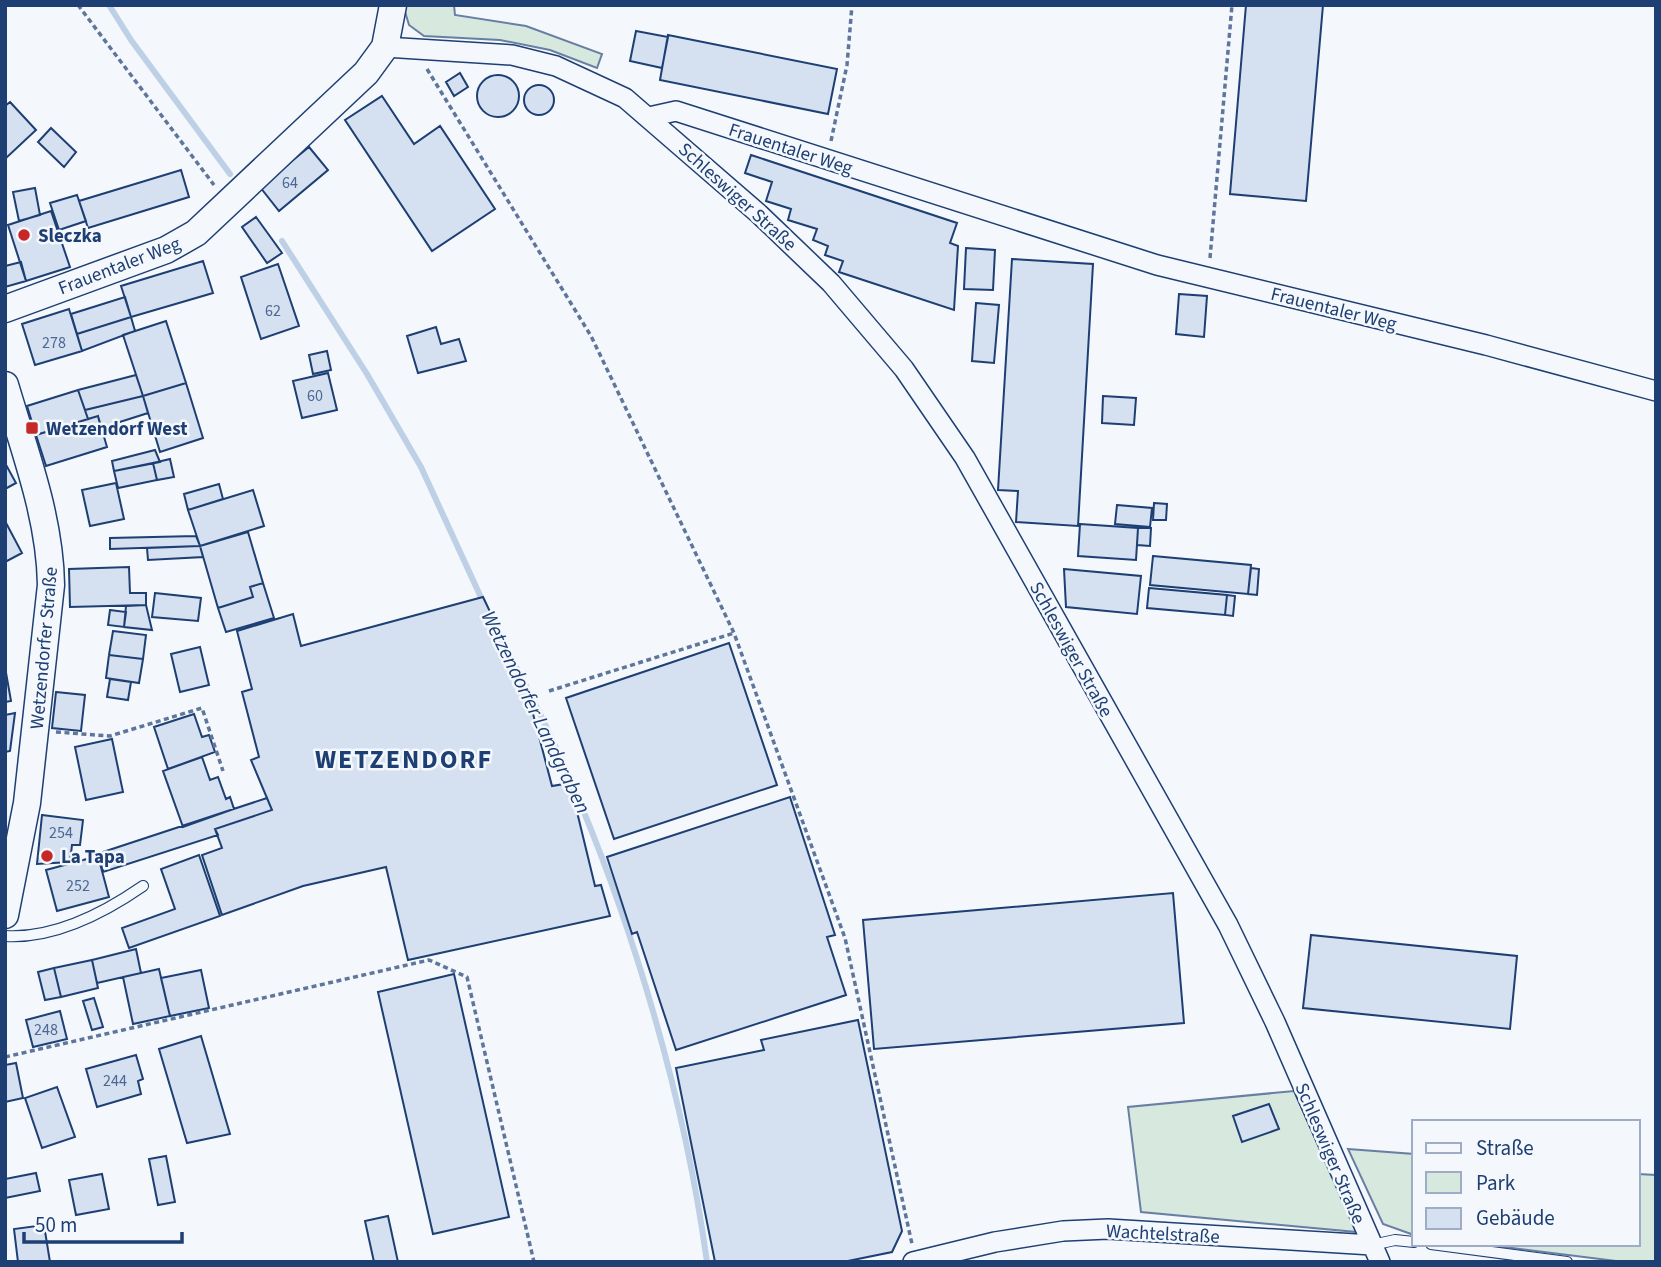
<svg xmlns="http://www.w3.org/2000/svg" width="1661" height="1267" viewBox="0 0 1661 1267" font-family="'Source Sans 3',sans-serif">
	<rect width="100%" height="100%" fill="#f4f7fb"/>
	<path fill="#d7e8df" stroke="#687fa3" stroke-width="2" d="M403,5H454L455,15L526,26L602,54L597,68L550,50L500,40L424,36L409,25Z
		M1294,1091L1357,1232L1141,1212L1128,1107Z
		M1348,1149L1414,1154V1235L1383,1224Z
		M1638,1174L1656,1175V1262H1624L1480,1244H1638Z"/>
	<g fill="none" stroke-linecap="round" stroke-linejoin="round">
		<path stroke="#bed0e5" stroke-width="6" d="M109,5L131,40L230,174
			M282,241L367,374L421,467L484,604
			M516,667C609,841 680,1066 707,1262"/>
	</g>
	<path fill="#d5e0f0" stroke="#1d3f73" stroke-width="2" d="M1246,5H1323L1306,201L1230,194Z
		M636,31L668,37L662,68L630,61Z
		M668,35L837,69L828,114L660,80Z
		M460,73L468,87L454,96L446,82Z
		M477 96a21 21 0 1 1 42 0a21 21 0 1 1-42 0Z
		M524 100a15 15 0 1 1 30 0a15 15 0 1 1-30 0Z
		M382,96L414,144L440,126L495,209L432,251L345,120Z
		M10,102L36,130L5,159V106Z
		M51,128L76,152L64,167L38,142Z
		M309,147L328,170L279,211L260,187Z
		M751,155L957,223L950,243L958,246L954,310L839,272L843,261L825,255L828,246L813,240L817,229L788,220L791,209L766,201L772,182L745,173Z
		M181,170L189,197L88,228L79,201Z
		M35,188L40,215L19,221L13,192Z
		M77,195L86,221L59,230L50,203Z
		M51,211L70,267L26,281L8,225Z
		M256,217L282,253L267,263L242,227Z
		M966,248L995,250L993,290L964,289Z
		M1012,259L1093,264L1078,526L1016,522L1018,491L998,490Z
		M203,261L213,293L131,317L121,286Z
		M21,262L26,281L5,287V266Z
		M278,264L299,326L261,339L241,277Z
		M1179,294L1207,296L1204,337L1176,334Z
		M125,297L131,317L77,334L71,314Z
		M976,303L999,305L994,363L972,361Z
		M69,309L82,351L35,365L22,324Z
		M131,317L135,331L82,351L77,334Z
		M166,321L186,383L143,396L123,335Z
		M436,327L441,344L459,339L466,361L418,373L407,336Z
		M327,351L331,370L313,374L309,355Z
		M328,373L337,410L302,418L293,381Z
		M136,375L143,396L85,410L78,390Z
		M186,383L203,438L160,452L143,396Z
		M78,390L88,419L36,435L27,406Z
		M143,396L148,413L101,428L98,416L88,419L85,410Z
		M1103,396L1136,398L1134,425L1102,423Z
		M98,416L107,447L46,466L36,435Z
		M155,450L160,462L114,471L112,461Z
		M170,459L174,477L157,480L153,463Z
		M5,463L16,483L5,489Z
		M153,463L157,480L118,488L114,471Z
		M116,483L124,519L90,526L82,490Z
		M219,484L223,499L188,510L184,494Z
		M253,490L264,526L200,546L188,510Z
		M1154,503L1167,504L1166,520H1153Z
		M1117,505L1152,508L1150,527L1115,524Z
		M5,521L22,553L5,562Z
		M1080,524L1138,528L1136,560L1078,556Z
		M1138,528H1151L1150,546L1137,545Z
		M248,532L263,583L250,587L253,597L218,608L200,546Z
		M196,536L200,546L110,549V538Z
		M200,546L203,557L148,560L147,548Z
		M1153,556L1251,565L1248,594L1150,585Z
		M129,567L130,593H146V605L70,607L69,569Z
		M1251,568L1259,569L1257,595L1248,594Z
		M1064,569L1141,576L1137,614L1066,607Z
		M263,583L274,618L226,632L218,608L253,597L250,587Z
		M1149,588L1227,595L1225,615L1147,608Z
		M155,593L201,598L198,621L152,617Z
		M1227,595L1235,596L1233,616L1225,615Z
		M483,597L526,687L552,786L570,783L595,886L601,885L610,916L408,960L386,867L303,886L222,915L202,855L222,848L215,829L272,810L251,760L259,757L242,692L252,689L237,631L293,614L301,646Z
		M146,605L152,630L124,627L126,606Z
		M110,610L126,612L124,627L108,625Z
		M113,631L146,635L143,659L109,655Z
		M729,643L777,785L614,839L566,698Z
		M200,647L209,685L180,692L171,654Z
		M109,655L143,659L139,683L106,678Z
		M5,667L11,701L5,702Z
		M110,679L131,682L128,700L107,697Z
		M56,692L85,695L81,731L52,728Z
		M15,713L10,751L5,752V715Z
		M194,714L202,737L209,735L215,752L168,769L154,727Z
		M112,739L123,792L86,800L75,747Z
		M202,757L210,780L218,777L226,799L230,797L234,809L183,827L163,771Z
		M790,797L835,935L827,937L846,995L676,1050L637,932L632,934L607,857Z
		M267,798L272,810L215,829L218,835L103,872L100,853Z
		M42,815L83,820L80,845H72L70,862L37,864Z
		M199,855L220,916L129,948L122,928L175,909L161,869Z
		M98,856L109,897L57,911L46,870Z
		M1173,893L1184,1023L874,1049L863,920Z
		M1311,935L1517,956L1510,1029L1303,1008Z
		M136,949L141,973L97,983L92,960Z
		M92,960L98,988L61,997L54,968Z
		M54,968L61,997L45,1000L38,972Z
		M159,969L170,1016L133,1024L123,977Z
		M201,970L209,1008L170,1016L161,978Z
		M454,974L509,1217L433,1234L378,992Z
		M94,998L103,1027L92,1030L83,1001Z
		M60,1011L67,1039L33,1047L26,1020Z
		M858,1020L902,1231L892,1252L843,1262H715L676,1068L764,1050L761,1040Z
		M201,1036L230,1134L187,1143L159,1049Z
		M136,1055L143,1079L138,1081L141,1094L97,1107L86,1069Z
		M16,1063L23,1098L5,1102V1065Z
		M57,1087L75,1137L42,1148L25,1098Z
		M1269,1104L1279,1129L1242,1142L1233,1116Z
		M166,1156L175,1202L158,1205L149,1159Z
		M36,1173L40,1191L5,1198V1179Z
		M102,1174L109,1209L76,1215L69,1180Z
		M388,1216L398,1262H374L365,1221Z
		M44,1225L50,1262H18L14,1229Z"/>
	<g fill="none" stroke-linecap="round" stroke-linejoin="round">
		<g stroke="#1d3f73" stroke-width="12">
			<path id="lane" d="M5,936C53,939 104,913 143,886
				M1431,1244L1567,1262
				M1372,1245L1395,1240L1414,1242"/>
		</g>
		<g stroke="#1d3f73" stroke-width="22">
			<path id="street" d="M385,47L512,55L556,66L625,98L759,214L831,283L904,369L965,458L1228,925L1275,1022L1380,1262
				M649,117L676,111L1157,265L1486,345L1656,391
				M913,1262L995,1242L1063,1231L1108,1229L1372,1245"/>
		</g>
		<g stroke="#1d3f73" stroke-width="29">
			<path id="secondary" d="M5,309L166,250L196,233L366,73L385,47L393,5
				M5,385C24,450 50,516 51,585L27,803L5,915"/>
		</g>
		<path stroke="#5e769c" stroke-width="3.5" stroke-dasharray="5 3.5" stroke-linecap="butt" d="M78,5L214,185
			M427,69L591,336L734,633L845,938L912,1244
			M831,141L847,65L852,5
			M1210,258L1232,5
			M549,691L734,633
			M56,732L110,736L202,708L223,771
			M5,1057L429,960L467,977L534,1262"/>
		<use href="#lane" stroke="#f4f7fb" stroke-width="10"/>
		<use href="#street" stroke="#f4f7fb" stroke-width="19"/>
		<use href="#secondary" stroke="#f4f7fb" stroke-width="26"/>
	</g>
	<g fill="#c62828" stroke="#f4f7fb" stroke-width="2.5">
		<circle cx="24" cy="235" r="7"/>
		<rect x="25" y="421" width="14" height="14" rx="3.5"/>
		<circle cx="47" cy="856" r="7"/>
	</g>
	<g text-anchor="middle" stroke-width="5" stroke-linejoin="round" paint-order="stroke">
		<g font-size="16" fill="#4b6792">
			<text x="290" y="188">64</text>
			<text x="273" y="316">62</text>
			<text x="54" y="348">278</text>
			<text x="315" y="401">60</text>
			<text x="61" y="838">254</text>
			<text x="78" y="891">252</text>
			<text x="46" y="1035">248</text>
			<text x="115" y="1086">244</text>
		</g>
		<g font-size="19" fill="#1d3f73" stroke="#f4f7fb">
			<text transform="translate(791 148) rotate(18)" y="7">Frauentaler Weg</text>
			<text transform="translate(738 196) rotate(42)" y="7">Schleswiger Straße</text>
			<text transform="translate(119 265) rotate(-21)" y="7">Frauentaler Weg</text>
			<text transform="translate(1334 308) rotate(14)" y="7">Frauentaler Weg</text>
			<text transform="translate(43 648) rotate(-85)" y="7">Wetzendorfer Straße</text>
			<text transform="translate(1072 649) rotate(61)" y="7">Schleswiger Straße</text>
			<text transform="translate(1331 1153) rotate(67)" y="7">Schleswiger Straße</text>
			<text transform="translate(1163 1233) rotate(3)" y="7">Wachtelstraße</text>
		</g>
		<g font-size="19" font-weight="bold" fill="#1d3f73" stroke="#f4f7fb" text-anchor="start">
			<text x="38" y="242">Sleczka</text>
			<text x="46" y="435">Wetzendorf West</text>
			<text x="61" y="863">La Tapa</text>
		</g>
		<g font-size="21" font-style="italic" fill="#1d3f73" stroke="#f4f7fb">
			<text transform="translate(536 712) rotate(64)" y="7">Wetzendorfer Landgraben</text>
		</g>
		<g font-size="26" font-weight="bold" letter-spacing="2" fill="#1d3f73" stroke="#f4f7fb">
			<text x="404" y="768">WETZENDORF</text>
		</g>
	</g>
	<rect width="1661" height="1267" fill="none" stroke="#1d3f73" stroke-width="14"/>
	<rect x="1412" y="1120" width="228" height="126" fill="#f4f7fb" stroke="#9eadc5" stroke-width="2"/>
	<rect x="1426" y="1143" width="35" height="10" fill="#f4f7fb" stroke="#9eadc5" stroke-width="2"/>
	<text x="1476" y="1155" font-size="21" fill="#1d3f73">Straße</text>
	<rect x="1426" y="1172" width="35" height="21" fill="#d7e8df" stroke="#9eadc5" stroke-width="2"/>
	<text x="1476" y="1190" font-size="21" fill="#1d3f73">Park</text>
	<rect x="1426" y="1208" width="35" height="21" fill="#d5e0f0" stroke="#9eadc5" stroke-width="2"/>
	<text x="1476" y="1225" font-size="21" fill="#1d3f73">Gebäude</text>
	<path d="M24 1232v10h158v-10" fill="none" stroke="#1d3f73" stroke-width="3.5"/>
	<text x="35" y="1232" font-size="21" fill="#1d3f73" stroke="#f4f7fb" stroke-width="5" paint-order="stroke">50 m</text>
</svg>
